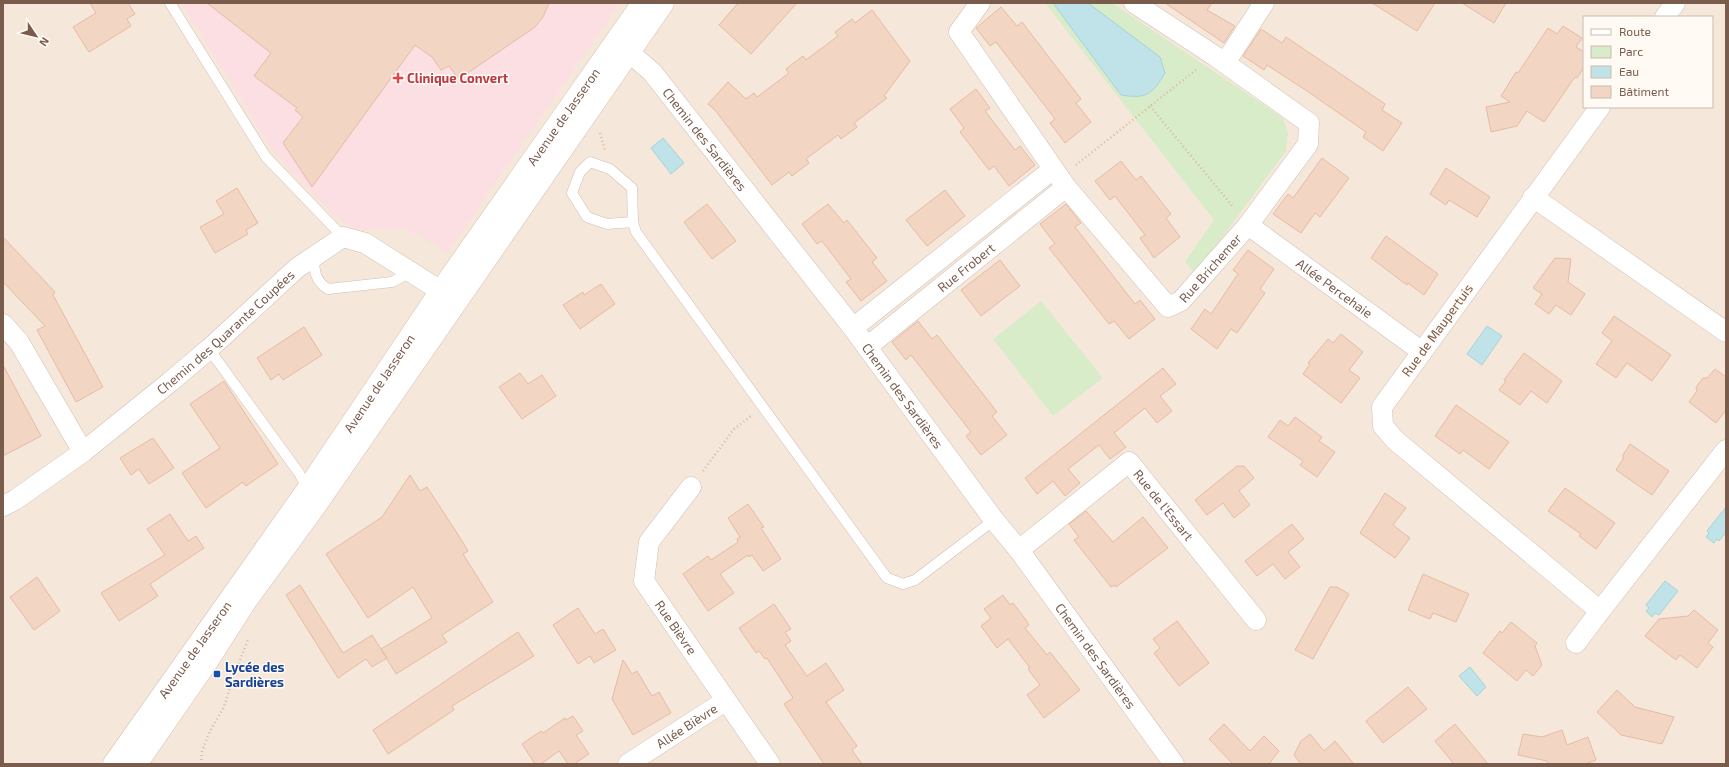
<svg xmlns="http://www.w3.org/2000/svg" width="1729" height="767" viewBox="0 0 1729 767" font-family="'Exo 2',sans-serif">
	<rect width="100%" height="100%" fill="#fdf6ec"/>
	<path fill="#f5e8da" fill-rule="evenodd" d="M3,3H1726V764H3ZM1584,17H1712V107H1584Z"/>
	<path fill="#fbdfe3" d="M181,3H620L447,253L406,229H354L336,218L275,154Z"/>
	<path fill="#d8ecc9" d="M1045,3H1112L1283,118L1288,133L1286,151L1195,274L1185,262L1214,220Z
		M1041,301L1103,378L1053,416L993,339Z"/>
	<path fill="#bfe3e8" stroke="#a5d3da" d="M1053,3H1088L1160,57L1165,73C1152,95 1146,99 1121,95Z
		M663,138L684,163L671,174L651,148Z
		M1487,326L1502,336L1482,365L1467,354Z
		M1726,507V532L1719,541L1717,539L1714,543L1706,537L1709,533L1707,531Z
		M1665,581L1678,591L1659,615L1655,613L1652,617L1646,611L1649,608L1646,605Z
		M1470,667L1486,687L1477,696L1459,676Z"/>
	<path fill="#f3d5c3" stroke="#e6bba3" d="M90,3H128L135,14L127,19L131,26L89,52L73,27L96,13Z
		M207,3H549L543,17L535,27L459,79L449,66L441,70L432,57L415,45L312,187L283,143L303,117L295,110L297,108L254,76L271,53Z
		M738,3H797L751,54L719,25Z
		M1165,3H1212L1207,10L1235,26L1224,43Z
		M1372,3H1435L1417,31Z
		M1462,3H1506L1494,23Z
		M1001,7L1017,26L1022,22L1081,99L1076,103L1091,122L1065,143L1050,123L1055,119L996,42L990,46L976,28Z
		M872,10L910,61L884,96L887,98L854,123L857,127L841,139L838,135L806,159L809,163L792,176L789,172L772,185L715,110L708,104L728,82L746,99L754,93L757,97L789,73L786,69L803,56L806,60L838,36L835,32L852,19L855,23Z
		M1563,26L1582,38L1576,47L1584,52V67L1577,78L1575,77L1544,122L1527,111L1517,126L1491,132L1486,107L1510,102L1501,96L1516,72L1518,73L1548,28L1557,34Z
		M1261,29L1282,43L1286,37L1385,104L1382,110L1402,123L1383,151L1363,137L1366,132L1307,91L1267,65L1264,70L1243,56Z
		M976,89L990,108L985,111L1015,150L1020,146L1035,165L1009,186L994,166L989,170L960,132L964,128L950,109Z
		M1322,158L1349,178L1320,217L1315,213L1301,233L1273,214L1288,194L1293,198Z
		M1121,161L1136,180L1141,176L1171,214L1166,218L1180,237L1154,258L1140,238L1145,235L1115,196L1110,200L1095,181Z
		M1446,168L1490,197L1477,217L1449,200L1446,205L1430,194Z
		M237,188L258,223L246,230L248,234L215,253L200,227L224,214L216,201Z
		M945,190L965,216L927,246L906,220Z
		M707,204L736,241L712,259L684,222Z
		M828,204L844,223L847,220L877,258L872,262L887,281L861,301L846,282L851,279L822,241L817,244L802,224Z
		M1066,204L1081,223L1075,227L1135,304L1140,300L1155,319L1129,339L1114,321L1109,324L1049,248L1055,244L1040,224Z
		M1386,236L1438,274L1424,295L1408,283L1407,285L1371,258Z
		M3,237L55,292L53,295L103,387L76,402L37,330L45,326L3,282Z
		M1248,250L1274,269L1260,289L1265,293L1237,333L1231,329L1217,349L1191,329L1205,309L1211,314L1238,274L1233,270Z
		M1555,258L1571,259L1568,282L1585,294L1571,315L1556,305L1549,314L1535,304L1542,294L1533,288Z
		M1000,260L1020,286L981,316L961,290Z
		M601,284L615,304L580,329L563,305L583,292L584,295Z
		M1614,316L1671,355L1652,381L1627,363L1616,378L1596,364L1612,341L1602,333Z
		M918,321L932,339L937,335L997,412L992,416L1007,435L981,455L966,436L971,432L911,355L906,360L892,342Z
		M304,327L322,355L283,380L279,374L271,380L257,358Z
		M1341,334L1363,352L1349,370L1360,378L1341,403L1303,374L1310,364L1308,363L1328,339L1333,343Z
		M1524,353L1562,381L1547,403L1531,391L1520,405L1499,390L1506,381L1504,380Z
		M3,365L41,436L3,456Z
		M1163,368L1176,384L1160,396L1172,411L1157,423L1145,408L1114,433L1126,447L1110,459L1099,445L1068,469L1080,483L1065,496L1053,481L1037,494L1025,478Z
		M1715,369L1726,377V410L1716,423L1689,402L1697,391L1696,387L1703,378H1707Z
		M520,373L528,384L542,375L556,396L522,419L499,387Z
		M224,381L278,464L246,486L243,482L206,508L182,473L220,448L190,404Z
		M1456,405L1509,442L1489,469L1463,450L1460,454L1435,436Z
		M1295,417L1322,437L1319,441L1335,452L1317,477L1300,465L1303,461L1268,437L1280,420L1288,426Z
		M153,438L174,468L149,484L139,469L131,475L120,458Z
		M1630,444L1669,471L1652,495L1616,470L1623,459V455Z
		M1237,466H1244L1254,478L1239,491L1250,505L1234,518L1223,503L1207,515L1195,500Z
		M410,475L420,491L427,487L457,533L468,551L463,554L493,602L442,635L447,642L396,674L381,649L432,618L413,587L368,618L326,554L382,517Z
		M1565,488L1615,523L1596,549L1579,536L1581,534L1548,511Z
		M1385,493L1406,508L1393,525L1410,538L1395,558L1360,533Z
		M748,504L764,527L761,528L781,559L763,571L752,555L749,557L748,555L720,574L734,593L708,611L683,574L708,556L711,560L738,542L737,539L740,537L728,518Z
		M1086,511L1113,542L1143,517L1168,548L1116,587L1115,585L1111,587L1074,540L1079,537L1069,524Z
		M170,514L188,541L196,536L204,548L150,584L158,596L119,621L101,593L165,555L147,529Z
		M1292,524L1304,539L1288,552L1300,567L1285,579L1273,564L1257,576L1245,561Z
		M1423,574L1469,594L1456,622L1433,613L1430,619L1408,610Z
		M37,577L60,611L34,630L10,597Z
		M300,585L343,653L372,635L387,658L372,667L366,659L338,678L286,595Z
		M1330,587H1337L1349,594L1313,659L1295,650Z
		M1003,595L1010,605L1013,603L1026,620L1029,625L1025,628L1047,655L1050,652L1080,690L1044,718L1027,695L1040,685L1028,669L1030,668L1008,639L997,648L981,626L991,618L984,609Z
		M774,604L791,629L785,632L791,641L785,645L807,676L826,663L844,690L826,702L857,746L852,750L862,764H824L784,704L793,698L767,658L765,659L759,651L756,653L739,628Z
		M578,608L595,634L603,629L616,650L594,663L590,656L578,664L553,625Z
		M1694,610L1718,630L1708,643L1713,647L1697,668L1680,655L1676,660L1645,636L1659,619L1688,616Z
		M1177,621L1209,663L1179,686L1154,653L1160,648L1153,639Z
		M1511,622L1537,643L1535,646L1542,665L1533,676L1526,670L1517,681L1483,653L1500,631L1502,633Z
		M518,632L534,656L452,706L454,710L388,754L373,730Z
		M623,660L632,674L637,671L652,696L659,692L671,713L633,735L612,699Z
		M1408,687L1427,709L1383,743L1366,721Z
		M1617,690L1635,707L1674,717L1662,744L1621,735L1597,712Z
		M573,716L583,731L576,735L589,754L574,764H568L559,751L541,764H535L522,744L541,731L543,733L565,718L566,720Z
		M1224,724L1250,751L1264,736L1279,751L1269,764H1233L1209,739Z
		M1455,724L1488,764H1454L1435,741Z
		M1562,730L1567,745L1588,737L1596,760L1585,764H1548L1547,761L1518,755L1523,734L1542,737Z
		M1310,734L1324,751L1335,741L1354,764H1301L1294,755L1301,741Z"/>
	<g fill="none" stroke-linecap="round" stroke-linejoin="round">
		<g stroke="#d1beb0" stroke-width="11">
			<path id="lane" d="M170,3L266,157L343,237
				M633,222L607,224L587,217L572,193L580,172L590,162L610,169L632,188L633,222L636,232L887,578L903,584L915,580L994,520
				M314,256C314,271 315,281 328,289L392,282L411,272
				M209,349L299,473L308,490"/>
		</g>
		<g stroke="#d1beb0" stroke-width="21">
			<g id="street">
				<path id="s1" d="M980,3L959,32L1066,187L1168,307L1181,301L1248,225L1308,144L1309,123L1215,56L1134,3"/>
				<path d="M1665,17L1675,3"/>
				<path id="s2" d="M616,41L652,72L853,328L994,520L1019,550L1174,764"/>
				<path d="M1225,63L1264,3"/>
				<path d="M1600,107L1382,407L1383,426L1395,440L1600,611L1726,450"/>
				<path d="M1533,197L1726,332"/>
				<path id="s3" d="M1248,225L1421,351"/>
				<path d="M3,324L19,342L83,452"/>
				<path d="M853,328L1053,169"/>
				<path id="s4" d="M867,347L1066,187"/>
				<path id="s5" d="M691,487L649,542L644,581L770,764"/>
				<path id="s6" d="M3,506L15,500L83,452L170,382L209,349L297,268L343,237L365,243L455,300"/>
				<path id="s7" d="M1019,550L1129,462L1256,620"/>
				<path d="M1576,643L1600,611"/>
				<path id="s8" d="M628,764L725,701"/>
			</g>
		</g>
		<g stroke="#d6c0b0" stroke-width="23">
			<g id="secondary">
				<path id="s9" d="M114,764L308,489L441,291L643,3"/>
				<path d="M136,764L204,666L245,602L315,506L663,3"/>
			</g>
		</g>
		<path stroke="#d9b8a5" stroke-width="2.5" stroke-dasharray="1 3" stroke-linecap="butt" d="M1150,106L1234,208
			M600,133L605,150
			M1076,165L1197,69
			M703,471L734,429L751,416
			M201,764L202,751L210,731L224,707L233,677L248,640"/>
		<use href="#lane" stroke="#fff" stroke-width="10"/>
		<use href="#street" stroke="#fff" stroke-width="20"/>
		<use href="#secondary" stroke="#fff" stroke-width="22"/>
	</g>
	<path fill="#e0444e" stroke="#fffaf3" stroke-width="1.5" d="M396 72h4v4h4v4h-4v4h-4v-4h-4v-4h4z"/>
	<rect fill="#1a4fb4" stroke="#fffaf3" stroke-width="1.5" x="213" y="670" width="8" height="8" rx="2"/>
	<g text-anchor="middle" stroke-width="3" stroke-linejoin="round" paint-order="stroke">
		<g font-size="13" font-weight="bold" fill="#be3a42" stroke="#fffaf3" text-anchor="start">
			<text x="407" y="83">Clinique Convert</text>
		</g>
		<g font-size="13" fill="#7a5c4d" stroke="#fffaf3">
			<text dy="5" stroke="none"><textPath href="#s9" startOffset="788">Avenue de Jasseron</textPath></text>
			<text dy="5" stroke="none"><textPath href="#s2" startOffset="133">Chemin des Sardières</textPath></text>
			<text dy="5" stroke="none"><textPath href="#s4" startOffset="127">Rue Frobert</textPath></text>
			<text dy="5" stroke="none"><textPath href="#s1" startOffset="440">Rue Brichemer</textPath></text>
			<text dy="5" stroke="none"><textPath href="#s3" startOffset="107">Allée Percehaie</textPath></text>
			<text transform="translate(1437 330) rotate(-54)" y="5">Rue de Maupertuis</text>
			<text dy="5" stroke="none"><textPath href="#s6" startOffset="283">Chemin des Quarante Coupées</textPath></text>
			<text dy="5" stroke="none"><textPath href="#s9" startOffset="464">Avenue de Jasseron</textPath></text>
			<text dy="5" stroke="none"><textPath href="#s2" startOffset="457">Chemin des Sardières</textPath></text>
			<text dy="5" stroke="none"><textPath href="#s7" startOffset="196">Rue de l'Essart</textPath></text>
			<text dy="5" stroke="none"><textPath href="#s5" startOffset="165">Rue Bièvre</textPath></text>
			<text dy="5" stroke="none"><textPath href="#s9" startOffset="140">Avenue de Jasseron</textPath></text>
			<text dy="5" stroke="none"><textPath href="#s2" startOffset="781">Chemin des Sardières</textPath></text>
			<text dy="5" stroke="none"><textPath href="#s8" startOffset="70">Allée Bièvre</textPath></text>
		</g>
		<g font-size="13" font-weight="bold" fill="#164399" stroke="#fffaf3" text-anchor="start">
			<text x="225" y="672">Lycée des<tspan x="225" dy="15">Sardières</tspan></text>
		</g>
	</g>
	<rect width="1729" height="767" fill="none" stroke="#7a5c4d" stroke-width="8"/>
	<rect x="1583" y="16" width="130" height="92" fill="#fffaf3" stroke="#cabbb1"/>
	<rect x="1591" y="29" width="20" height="6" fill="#ffffff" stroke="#cabbb1"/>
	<text x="1619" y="36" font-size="12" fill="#7a5c4d">Route</text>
	<rect x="1591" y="46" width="20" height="12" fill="#d8ecc9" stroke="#cabbb1"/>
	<text x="1619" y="56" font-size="12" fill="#7a5c4d">Parc</text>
	<rect x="1591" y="66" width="20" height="12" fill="#bfe3e8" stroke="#cabbb1"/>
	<text x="1619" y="76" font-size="12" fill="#7a5c4d">Eau</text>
	<rect x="1591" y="86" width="20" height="12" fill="#f3d5c3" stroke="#cabbb1"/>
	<text x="1619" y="96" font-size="12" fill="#7a5c4d">Bâtiment</text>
	<g transform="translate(36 36) rotate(125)" stroke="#fffaf3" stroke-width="3" paint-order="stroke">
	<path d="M0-3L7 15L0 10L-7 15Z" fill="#7a5c4d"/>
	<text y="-6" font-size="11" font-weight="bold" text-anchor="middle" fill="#7a5c4d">N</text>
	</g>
</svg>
